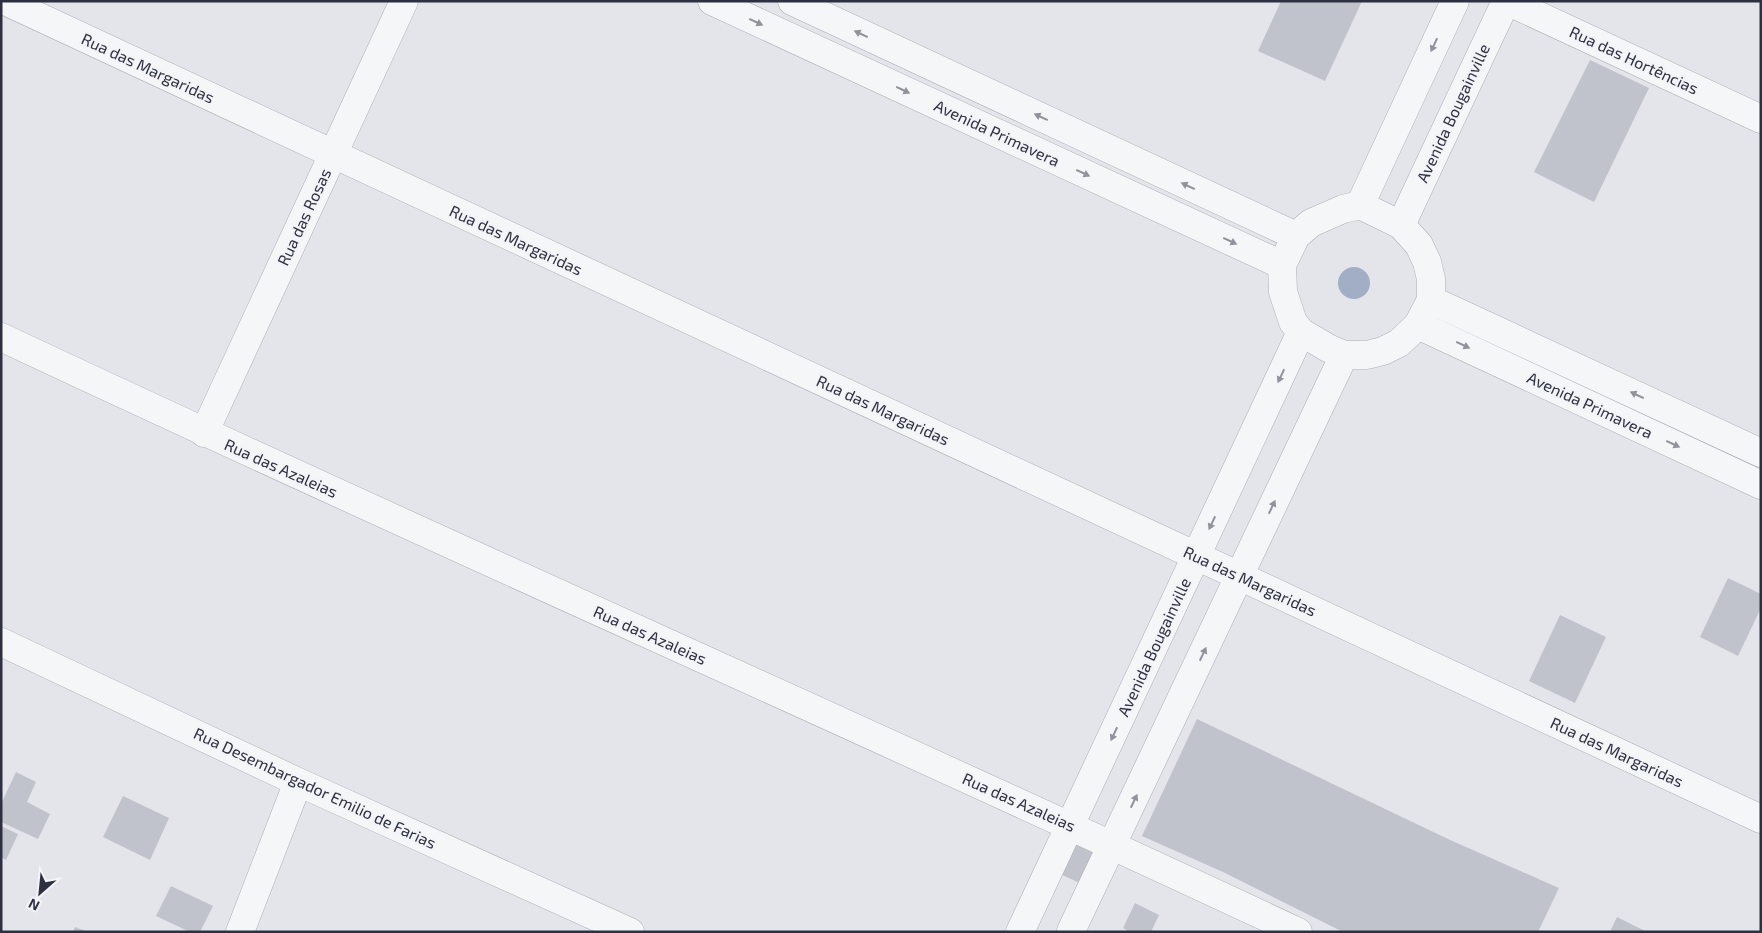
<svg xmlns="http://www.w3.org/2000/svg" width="1762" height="933" viewBox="0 0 1762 933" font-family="'Exo 2',sans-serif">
	<rect width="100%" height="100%" fill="#e3e5ea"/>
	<path fill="#a2aec6" d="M1338 283a16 16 0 1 1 32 0a16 16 0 1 1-32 0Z"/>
	<path fill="#c1c3cc" d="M1281,1H1362L1325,81L1258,51Z
		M1590,60L1649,88L1594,202L1534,172Z
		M1728,578L1761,594V608L1738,656L1700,637Z
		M1560,615L1606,637L1575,703L1529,681Z
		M1197,719L1448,839L1559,888L1538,932H1343L1223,872L1142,836Z
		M16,772L36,782L27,802L50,814L38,839L1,822V804Z
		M123,796L169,818L150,860L103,837Z
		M1,826L18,834L6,860L1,857Z
		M1071,842L1103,856L1088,887L1056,872Z
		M171,886L213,906L200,932H190L156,916Z
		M1135,903L1159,915L1151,932H1130L1123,928Z
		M1617,917L1647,932H1610Z
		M75,927L88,932H73Z"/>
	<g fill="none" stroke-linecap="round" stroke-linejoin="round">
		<g stroke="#acafb7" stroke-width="29">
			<path id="minor" d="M5,1L1761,819
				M712,1L1282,265
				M792,1L1296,236
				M1507,1L1761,119
				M1360,205L1401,225L1419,245L1427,262L1431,279V300L1418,325L1399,343L1383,351L1367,355H1344L1328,348L1301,332L1293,322L1283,292L1282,265L1296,236L1311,223L1343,209Z
				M1360,205L1455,1
				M1401,225L1506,1
				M1431,300L1761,453
				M1418,325L1761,485
				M1,337C432,540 868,730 1298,932
				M204,433L404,1
				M1,642L298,782L630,932
				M1071,931L1344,355
				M240,932L298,782
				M1020,932L1301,332"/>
		</g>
		<use href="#minor" stroke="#f5f6f8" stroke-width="28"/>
	</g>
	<defs><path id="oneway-solid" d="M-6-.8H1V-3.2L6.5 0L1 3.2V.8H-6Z" transform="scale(1.25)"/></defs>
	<g fill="#90939c">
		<use href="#oneway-solid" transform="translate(756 22) rotate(25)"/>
		<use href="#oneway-solid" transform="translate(861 34) rotate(-155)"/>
		<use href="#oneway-solid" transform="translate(1434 45) rotate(115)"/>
		<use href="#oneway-solid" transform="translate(903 90) rotate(25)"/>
		<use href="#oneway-solid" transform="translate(1041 117) rotate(-155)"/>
		<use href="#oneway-solid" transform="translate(1083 173) rotate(25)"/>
		<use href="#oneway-solid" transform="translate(1188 186) rotate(-155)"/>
		<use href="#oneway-solid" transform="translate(1230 241) rotate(25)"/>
		<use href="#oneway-solid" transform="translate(1463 345) rotate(25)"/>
		<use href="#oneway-solid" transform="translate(1281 376) rotate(115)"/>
		<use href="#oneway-solid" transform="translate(1637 395) rotate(-155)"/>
		<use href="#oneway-solid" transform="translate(1673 444) rotate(25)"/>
		<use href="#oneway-solid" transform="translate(1272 507) rotate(-65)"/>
		<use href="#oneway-solid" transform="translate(1212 523) rotate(115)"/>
		<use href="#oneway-solid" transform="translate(1203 654) rotate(-65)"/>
		<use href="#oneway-solid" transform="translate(1114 734) rotate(115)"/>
		<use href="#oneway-solid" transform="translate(1134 801) rotate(-65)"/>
	</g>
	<g text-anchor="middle" stroke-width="4.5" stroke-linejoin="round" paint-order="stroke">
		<g font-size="16" fill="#2c3040" stroke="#f2f4f7">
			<text transform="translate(1634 60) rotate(25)" y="6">Rua das Hortências</text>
			<text transform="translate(148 68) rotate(25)" y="6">Rua das Margaridas</text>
			<text transform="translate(1453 113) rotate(-65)" y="6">Avenida Bougainville</text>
			<text transform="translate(997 133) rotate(25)" y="6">Avenida Primavera</text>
			<text transform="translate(304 217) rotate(-65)" y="6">Rua das Rosas</text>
			<text transform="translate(516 240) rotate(25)" y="6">Rua das Margaridas</text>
			<text transform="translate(1590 405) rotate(25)" y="6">Avenida Primavera</text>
			<text transform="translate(883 410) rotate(25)" y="6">Rua das Margaridas</text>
			<text transform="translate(281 468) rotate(24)" y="6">Rua das Azaleias</text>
			<text transform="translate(1250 581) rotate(25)" y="6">Rua das Margaridas</text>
			<text transform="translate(650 635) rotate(24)" y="6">Rua das Azaleias</text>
			<text transform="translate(1154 647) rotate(-65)" y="6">Avenida Bougainville</text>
			<text transform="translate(1617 752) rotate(25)" y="6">Rua das Margaridas</text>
			<text transform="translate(315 788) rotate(25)" y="6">Rua Desembargador Emilio de Farias</text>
			<text transform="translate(1019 802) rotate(24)" y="6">Rua das Azaleias</text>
		</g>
	</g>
	<rect width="1762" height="933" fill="none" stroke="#2c3040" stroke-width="5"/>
	<g transform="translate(40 893) rotate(207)" stroke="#f2f4f7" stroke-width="4" paint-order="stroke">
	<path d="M0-4L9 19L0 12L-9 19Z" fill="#2c3040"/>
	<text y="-8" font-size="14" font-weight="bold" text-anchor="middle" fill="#2c3040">N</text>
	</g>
</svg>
